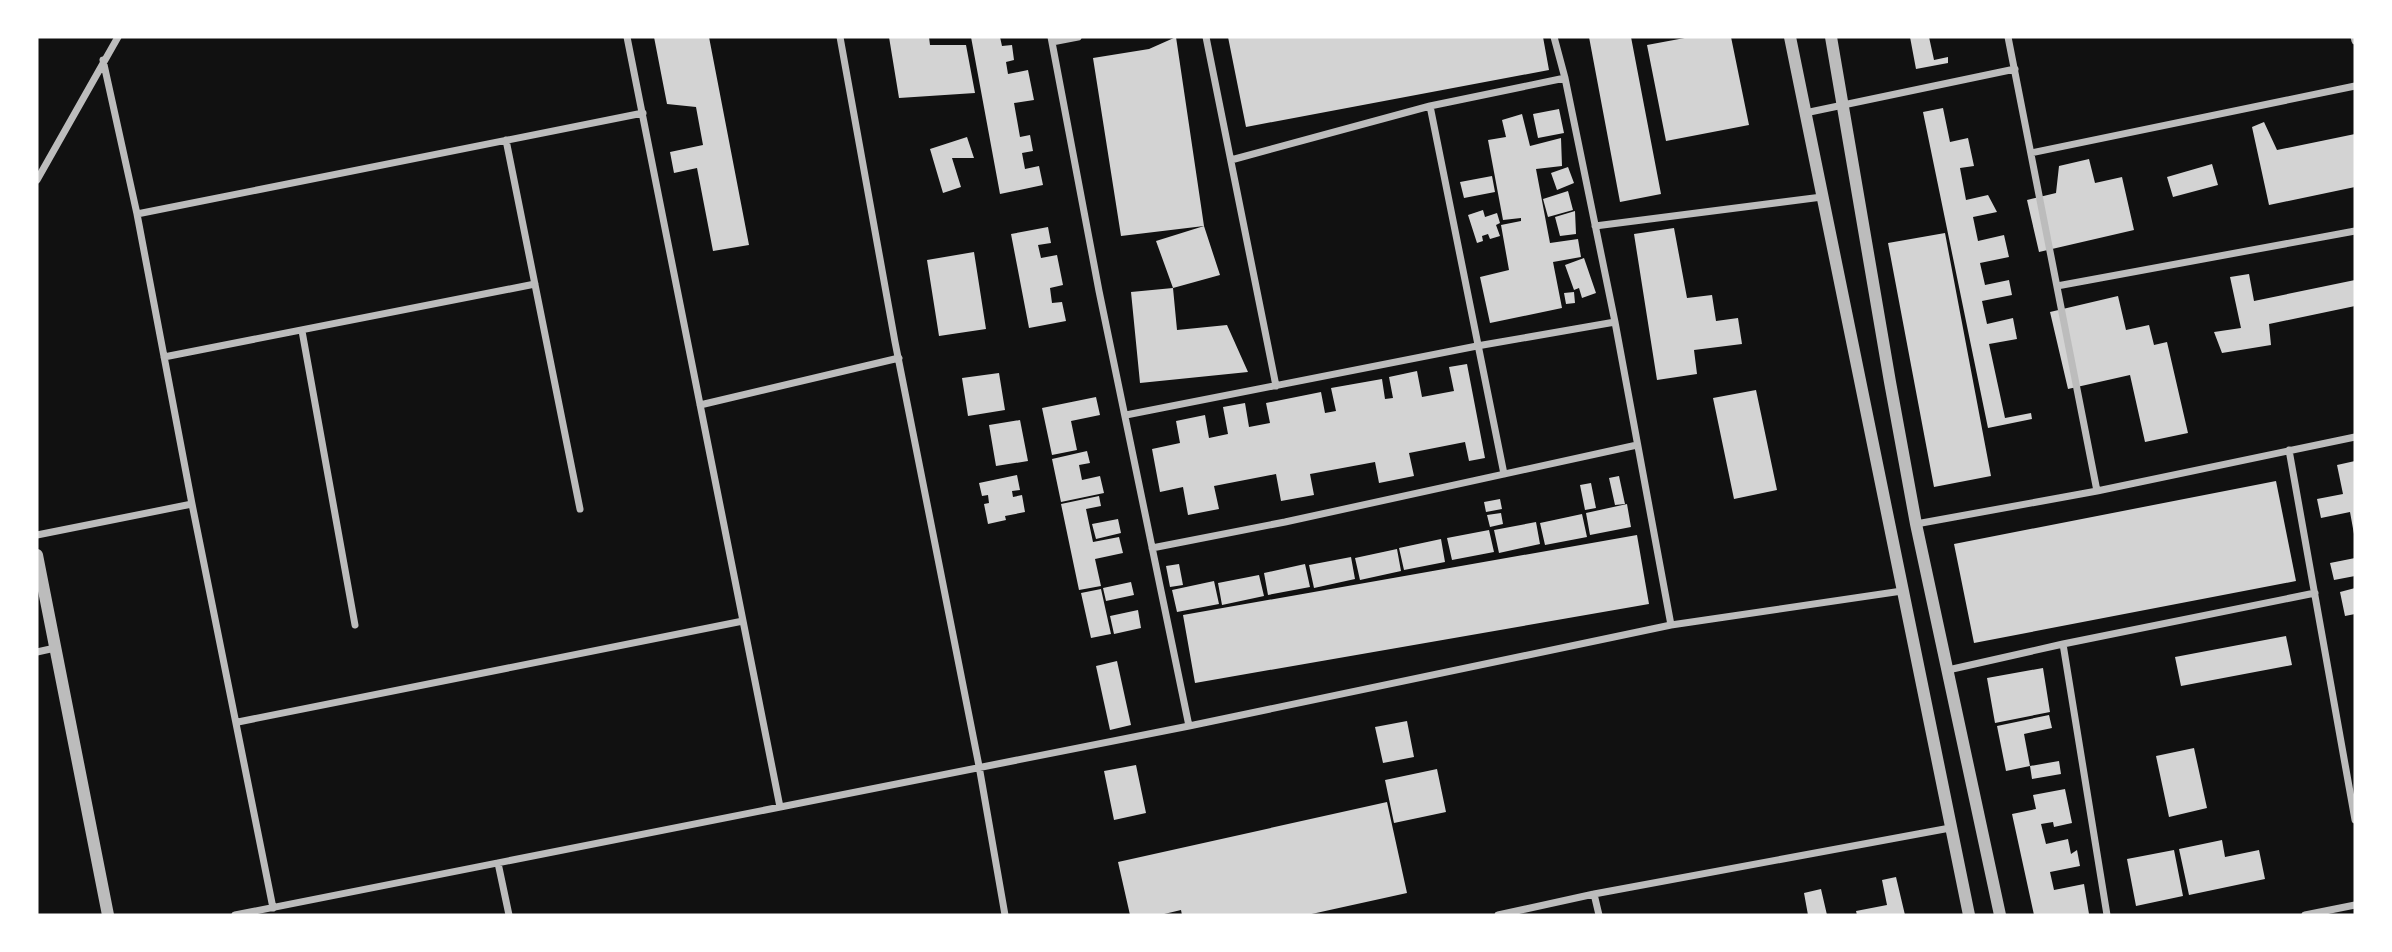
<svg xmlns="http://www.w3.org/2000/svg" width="2392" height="952" viewBox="0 0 2392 952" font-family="Literata,serif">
	<rect width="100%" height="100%" fill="#111"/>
	<path fill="#d3d3d3" d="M654,37H709L749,245L713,251L697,168L674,173L670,152L703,145L696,107L667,104Z
		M889,37H929L930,45H966L975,93L899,98Z
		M971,37H1000L1002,46L1012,45L1014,60L1006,62L1008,74L1028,70L1034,100L1014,103L1020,137L1030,135L1033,151L1022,153L1025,169L1039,166L1043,185L1000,194Z
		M1176,37L1204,226L1220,275L1173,288L1177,330L1227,325L1248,372L1140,383L1131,292L1173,288L1156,241L1204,226L1121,236L1093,58L1149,49Z
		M1228,37H1543L1549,70L1246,127Z
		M1589,37H1631L1661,194L1620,202Z
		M1690,37H1731L1749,125L1666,141L1647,45Z
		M1910,37H1929L1934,60L1948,57V63L1916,69Z
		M1943,108L1950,142L1968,138L1974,166L1960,168L1966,200L1988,195L1997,212L1973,217L1978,241L2004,235L2009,257L1980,263L1985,285L2009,280L2012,295L1982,301L1987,324L2013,318L2017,339L1989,344L2005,418L2031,413L2032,419L1988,428L1923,112Z
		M1559,109L1564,133L1538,138L1533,114Z
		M1522,114L1530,146L1561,138L1562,166L1536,169L1550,243L1578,239L1581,257L1553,262L1562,308L1490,323L1480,277L1509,270L1501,225L1521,221V218L1503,220L1488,140L1506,137L1502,120Z
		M2264,122L2277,150L2355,134V187L2269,205L2252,127Z
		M967,137L974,158H952L961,187L943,193L930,149Z
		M2089,159L2095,183L2122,177L2134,230L2039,252L2027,200L2056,193L2059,166Z
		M2212,164L2218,185L2173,197L2167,177Z
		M1568,167L1574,183L1557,190L1551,173Z
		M1492,176L1495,192L1464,198L1460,182Z
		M1568,191L1573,210L1548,217L1543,199Z
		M1483,210L1485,217L1497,213L1500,223L1496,225L1500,236L1490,239L1488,234L1482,236L1483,241L1477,243L1468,215Z
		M1575,211L1576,234L1560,236L1555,217Z
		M1048,227L1051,243L1038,245L1041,258L1057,255L1063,285L1050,288L1052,303L1062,302L1066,321L1029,328L1011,234Z
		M1674,228L1687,298L1712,295L1716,321L1738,318L1742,344L1694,350L1697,374L1657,380L1634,234Z
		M1945,233L1991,476L1934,487L1888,243Z
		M974,252L986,329L939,336L927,260Z
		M1584,258L1596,293L1582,298L1579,288L1574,290L1565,265Z
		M2249,274L2254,301L2355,280V306L2269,324L2271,345L2222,353L2214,332L2241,328L2230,277Z
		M1574,292L1575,303L1566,304L1564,293Z
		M2118,296L2126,330L2149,325L2154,345L2167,342L2188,433L2145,442L2130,375L2068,389L2050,312Z
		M1467,364L1485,458L1469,461L1465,442L1409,453L1414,476L1379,483L1375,462L1310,474L1314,495L1281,501L1276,474L1214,486L1219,509L1188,515L1183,487L1160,492L1152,449L1180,443L1176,421L1205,415L1209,438L1228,434L1223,407L1245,403L1249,427L1270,423L1266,403L1321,392L1325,413L1336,411L1331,388L1382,379L1385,399L1393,398L1389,377L1417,371L1422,397L1454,391L1449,367Z
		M999,373L1005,410L968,416L962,378Z
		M1756,390L1777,490L1734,499L1713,398Z
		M1096,397L1100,415L1071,421L1077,450L1052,455L1042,408Z
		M1020,420L1028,461L996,466L989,425Z
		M1087,451L1090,463L1079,465L1082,480L1100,476L1104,493L1061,502L1052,459Z
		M2355,461V534H2354L2350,512L2321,518L2317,499L2343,494L2337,465Z
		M1017,475L1020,490L1012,491L1013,497L1022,495L1025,512L1005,516L1006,520L988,524L984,504L989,503L988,495L982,496L979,483Z
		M1619,476L1625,504L1615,505L1609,478Z
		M2276,481L2296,581L1974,643L1954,544Z
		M1591,483L1596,508L1585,510L1580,485Z
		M1099,496L1101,506L1086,509L1093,542L1119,537L1123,553L1095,559L1101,586L1079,590L1061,504Z
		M1500,499L1502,509L1486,512L1484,502Z
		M1627,504L1631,527L1590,535L1586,513Z
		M1501,513L1503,524L1490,527L1487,515Z
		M1582,514L1587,537L1545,545L1540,523Z
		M1118,519L1121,533L1096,539L1092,524Z
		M1536,522L1540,544L1499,553L1494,530Z
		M1489,530L1494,552L1452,560L1447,538Z
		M1637,535L1649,604L1195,683L1183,615Z
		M1441,539L1445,562L1404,570L1399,548Z
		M1397,549L1401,571L1360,580L1355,558Z
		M1351,557L1355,579L1314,588L1309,565Z
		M2355,558V576L2334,580L2330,563Z
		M1179,564L1183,585L1170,587L1166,566Z
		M1305,564L1310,587L1268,595L1264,573Z
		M1259,575L1264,596L1222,605L1218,583Z
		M1214,581L1219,604L1177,612L1172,590Z
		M1131,582L1134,595L1106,601L1103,588Z
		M2355,588V614L2345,616L2340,592Z
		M1101,589L1111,634L1091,638L1081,593Z
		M1138,610L1141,628L1114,634L1110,616Z
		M2286,636L2292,665L2181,686L2175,657Z
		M1117,661L1131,725L1110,730L1096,666Z
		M2043,668L2050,712L1995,723L1987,678Z
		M2049,715L2052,728L2024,734L2030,766L2006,771L1997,726Z
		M1407,721L1414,757L1383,763L1375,727Z
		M2194,748L2207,808L2169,817L2156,756Z
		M2059,761L2061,774L2032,779L2030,766Z
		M1136,765L1146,813L1114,820L1104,771Z
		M1437,769L1446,812L1394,823L1385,780Z
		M2065,789L2072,823L2054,827L2053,822L2041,824L2046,844L2068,839L2071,854L2077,850L2080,866L2050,872L2054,890L2084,884L2089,914L2034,915L2012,814L2036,809L2033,795Z
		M1387,802L1407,893L1307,915H1182L1181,910L1160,915H1130L1118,862Z
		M2222,840L2225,857L2259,850L2265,879L2189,895L2179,849Z
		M2174,850L2183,896L2136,906L2127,859Z
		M1896,877L1905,915H1857L1856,911L1887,905L1882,880Z
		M1821,889L1827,915H1808L1804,893Z"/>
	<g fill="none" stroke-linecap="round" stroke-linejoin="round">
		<path stroke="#bcbcbc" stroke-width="7" d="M627,37L780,807
			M840,37L895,342L979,766L1005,915
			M1051,37L1099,291L1189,726
			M1206,37L1276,386
			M1554,37L1565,78L1615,322L1671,625
			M2008,37L2097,491
			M2354,37L2355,41
			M1052,42L1078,37
			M103,60L137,214L192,504L273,908
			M1430,106L1504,474
			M1805,113L2015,69
			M506,140L580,509
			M2031,153L2355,86
			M1231,160L1430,106L1565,78
			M37,180L118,37
			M137,214L643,113
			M1595,226L1822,197
			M2057,286L2355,231
			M302,331L355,625
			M164,357L535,284
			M700,405L899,358
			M1126,415L1477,346L1615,322
			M2289,450L2355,820
			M1916,524L2097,491L2355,437
			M37,535L192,504
			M1152,548L1285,522L1637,445
			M2063,644L2107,915
			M37,652L55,648
			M1948,670L2063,644L2315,593
			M238,722L743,621
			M498,863L509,915
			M1594,894L1599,915
			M235,915L1189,726L1671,625L1902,591
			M1498,915L1594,894L1950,828
			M2305,915L2355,905"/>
		<path stroke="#bcbcbc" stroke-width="12" d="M1790,37L1969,915
			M1831,37L1890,382L1916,524L2000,915
			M37,555L108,915"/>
	</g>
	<rect width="2392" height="952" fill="none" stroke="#ffffff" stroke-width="77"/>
</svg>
